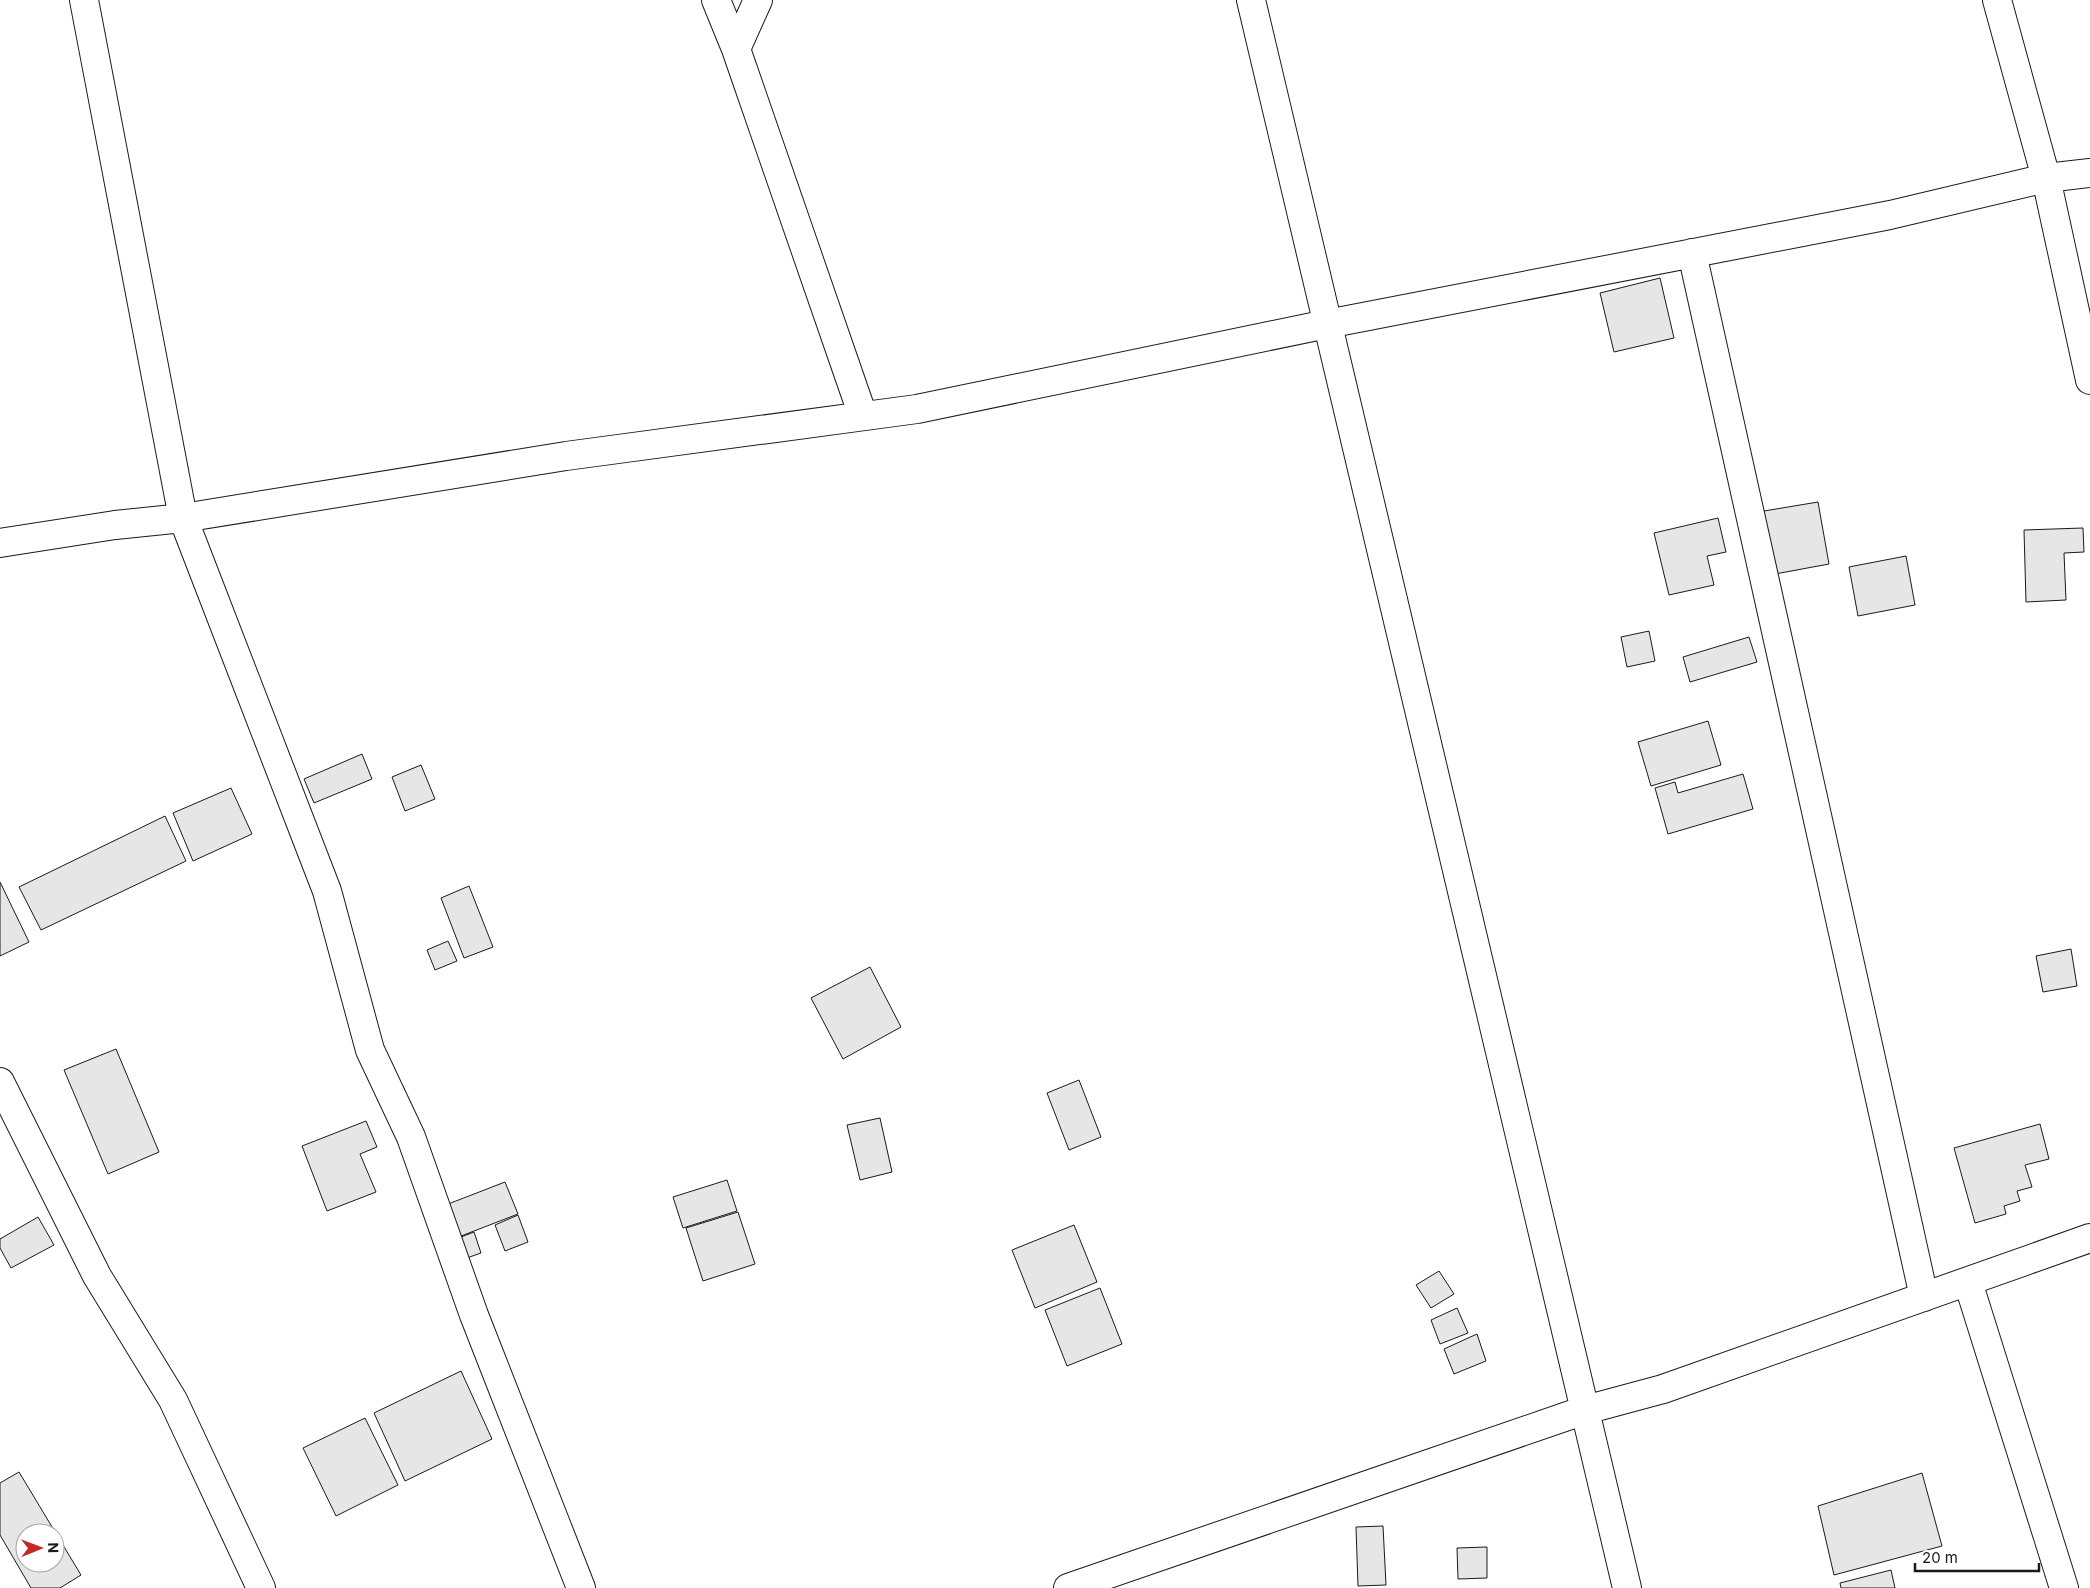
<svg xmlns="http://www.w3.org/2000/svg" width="2090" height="1588" viewBox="0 0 2090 1588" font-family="Inter,sans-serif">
	<rect width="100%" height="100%" fill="#fff"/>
	<path fill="#e6e6e6" stroke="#1a1a1a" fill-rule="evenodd" d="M1660,278L1674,338L1614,352L1600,293Z
		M1818,502L1829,564L1775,574L1764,511Z
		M1718,518L1726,552L1707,556L1714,585L1669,595L1654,533Z
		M2083,528L2084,552L2064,553L2066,600L2026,602L2024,530Z
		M1906,556L1915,605L1858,616L1849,567Z
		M1649,631L1655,661L1627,667L1621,637Z
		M1749,637L1757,662L1690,682L1683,657Z
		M1708,721L1721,765L1651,786L1638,742Z
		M362,754L372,779L314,803L304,779Z
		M421,765L435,799L405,811L392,777Z
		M1743,774L1753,809L1668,834L1655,788L1675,782L1678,793Z
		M231,788L252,834L193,861L173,813Z
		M165,816L186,861L41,930L19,887Z
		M0,882L29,942L0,956Z
		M469,886L493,947L464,958L441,898Z
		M448,941L457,961L435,970L427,950Z
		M2071,949L2077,986L2043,992L2036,956Z
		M870,967L901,1027L843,1059L811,998Z
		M116,1049L159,1152L108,1174L64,1070Z
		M1079,1080L1101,1137L1069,1150L1047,1093Z
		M880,1118L892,1172L860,1180L847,1125Z
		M366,1121L377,1147L360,1154L376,1192L327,1211L302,1146Z
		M2040,1124L2049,1159L2025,1165L2032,1187L2017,1191L2020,1201L2004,1206L2006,1214L1975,1223L1954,1148Z
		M727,1180L737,1211L683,1228L673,1197Z
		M505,1182L518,1214L456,1238L443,1206Z
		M738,1212L755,1264L703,1281L686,1228Z
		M518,1215L528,1242L505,1251L495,1225Z
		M38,1217L54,1245L11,1268L0,1248V1239Z
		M1074,1225L1097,1282L1035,1308L1012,1250Z
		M474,1232L481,1253L464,1259L456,1239Z
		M1439,1271L1454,1294L1431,1308L1416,1285Z
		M1100,1288L1122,1344L1067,1366L1045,1310Z
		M1457,1308L1468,1333L1440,1344L1431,1320Z
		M1477,1334L1486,1361L1454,1374L1444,1349Z
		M461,1371L492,1439L405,1481L374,1413Z
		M365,1418L398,1485L336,1516L303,1448Z
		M19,1472L81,1575L60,1588H31L0,1535V1483ZM25,1533H55V1563H25Z
		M1922,1473L1942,1546L1834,1575L1818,1506Z
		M1383,1526L1386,1585L1358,1586L1356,1527Z
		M1487,1547V1578L1458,1579L1457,1548Z
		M1891,1570L1895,1588H1841L1840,1583Z"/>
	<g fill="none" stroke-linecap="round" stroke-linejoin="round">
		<g stroke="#1a1a1a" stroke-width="30">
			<path id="minor" d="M84,0L183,518L327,891L370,1050L411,1137L474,1315L581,1588
				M716,0L736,49
				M758,0L736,49L863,416
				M1251,0L1627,1588
				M1997,0L2046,178L2090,380
				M1692,253L1924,1297
				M0,543L115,525L183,518L566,456L917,409L1327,324L1890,215L2046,178L2090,173
				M0,1082L97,1276L173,1400L261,1588
				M1968,1282L2064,1588
				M1068,1588L1585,1410L1663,1389L2090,1238"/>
		</g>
		<use href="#minor" stroke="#fff" stroke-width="28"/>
	</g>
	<g transform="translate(40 1548) rotate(89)"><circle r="24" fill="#ffffff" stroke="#a3a3a3"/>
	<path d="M0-4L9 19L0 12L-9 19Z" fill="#c62828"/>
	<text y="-8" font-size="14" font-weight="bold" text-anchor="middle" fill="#1a1a1a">N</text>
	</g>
	<path d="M1915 1563v8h124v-8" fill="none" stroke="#1a1a1a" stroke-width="2.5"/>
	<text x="1922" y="1563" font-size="15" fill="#1a1a1a" stroke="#ffffff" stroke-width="4" paint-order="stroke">20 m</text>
</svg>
